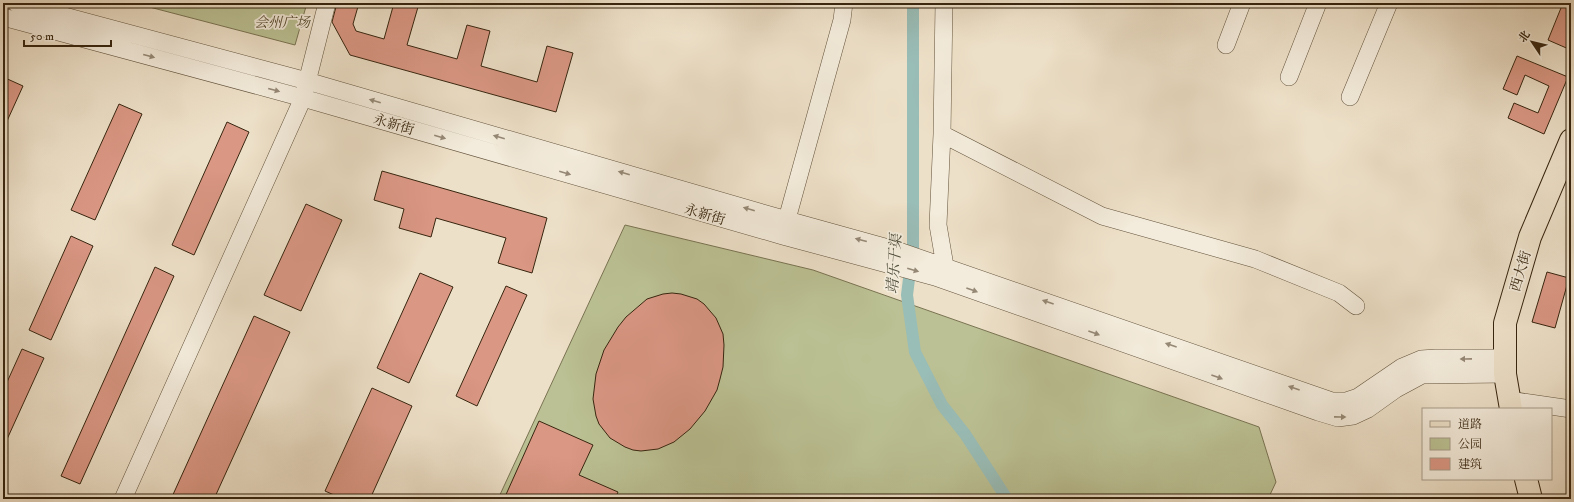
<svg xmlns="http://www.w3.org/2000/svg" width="1574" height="502" viewBox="0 0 1574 502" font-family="'IM FELL DW Pica','Noto Serif SC',serif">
	<rect width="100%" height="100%" fill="#ede0c8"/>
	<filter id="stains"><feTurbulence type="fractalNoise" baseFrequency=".005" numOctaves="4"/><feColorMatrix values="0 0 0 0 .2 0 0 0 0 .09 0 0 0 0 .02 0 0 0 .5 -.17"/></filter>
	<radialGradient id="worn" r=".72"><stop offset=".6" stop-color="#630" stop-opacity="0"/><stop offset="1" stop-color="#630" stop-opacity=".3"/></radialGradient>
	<path fill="#bbc194" stroke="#797352" d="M134,3H307L295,45Z
		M625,225L813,270L1259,427L1276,482L1268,499H498Z"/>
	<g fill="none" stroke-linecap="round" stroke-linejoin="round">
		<path stroke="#99bdb7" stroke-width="12" d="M913,3V247L907,295L915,352L942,405L965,434L1007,499"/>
	</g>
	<path fill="#da9784" stroke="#37250f" d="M337,3H359L353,24L356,31L384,39L394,3H404L418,7L407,45L457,59L467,25L490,31L481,66L537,82L547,46L573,53L556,112L350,55L332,22Z
		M1563,3H1571V50L1548,40Z
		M1517,56L1568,77L1544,134L1508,118L1514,103L1538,113L1549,86L1525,75L1517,95L1503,89Z
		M3,77L23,86L3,130Z
		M119,104L142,114L95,220L71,210Z
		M227,122L249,132L194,255L172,245Z
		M382,171L547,218L532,273L498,263L506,238L436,218L431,237L399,228L404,209L374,200Z
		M306,204L342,220L301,311L264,295Z
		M71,236L93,246L51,340L29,330Z
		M155,267L174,276L80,484L61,476Z
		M1547,272L1569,278L1555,328L1532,322Z
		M420,273L453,287L409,383L377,368Z
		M506,286L527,295L477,406L456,396Z
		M672,293L681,294L697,299L704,304L716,318L723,334L724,345L723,367L720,379L717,390L705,411L690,429L674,442L658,449L641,451L633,450L625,447L610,438L599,424L596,416L593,399L596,374L604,350L618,327L626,317L647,299L663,294Z
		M254,316L290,332L214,499H171Z
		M22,349L44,358L3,448V391Z
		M372,388L412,406L370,499H343L325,491Z
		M539,421L593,445L579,475L618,492L615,499H504Z"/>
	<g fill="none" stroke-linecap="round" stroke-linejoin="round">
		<g stroke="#64543d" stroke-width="18">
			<path id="minor" d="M16,3L307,81L787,220L899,251L1332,401H1346L1358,397L1402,367L1421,359L1436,358H1505
				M944,3L942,134L938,225L945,266
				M3,17L303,98L783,236L935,277L1318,412L1338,418L1353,416L1368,409L1396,389L1422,375L1505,374
				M1226,45L1242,3
				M1289,77L1318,3
				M1350,97L1389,3
				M942,134L1102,216L1255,259L1339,293L1356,306
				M784,230L842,20L844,3
				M1509,400L1571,409
				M123,499L303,98L327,3"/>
		</g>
		<g stroke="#37250f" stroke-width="24">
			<path id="major" d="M1511,409L1505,374V323L1530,237L1571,140
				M1526,479L1531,499"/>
		</g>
		<use href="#minor" stroke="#f3ebdb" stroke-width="17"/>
		<use href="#major" stroke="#ede0c8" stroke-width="22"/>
	</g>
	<defs><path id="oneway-solid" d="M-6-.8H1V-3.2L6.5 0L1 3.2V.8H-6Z"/></defs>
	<g fill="#958875">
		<use href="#oneway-solid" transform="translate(149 56) rotate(15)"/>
		<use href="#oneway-solid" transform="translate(274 90) rotate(15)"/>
		<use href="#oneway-solid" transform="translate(375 101) rotate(-164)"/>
		<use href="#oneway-solid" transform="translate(440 137) rotate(16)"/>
		<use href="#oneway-solid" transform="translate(499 137) rotate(-164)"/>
		<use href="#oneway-solid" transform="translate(565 173) rotate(16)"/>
		<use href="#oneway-solid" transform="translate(624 173) rotate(-164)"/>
		<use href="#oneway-solid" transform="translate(749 209) rotate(-164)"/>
		<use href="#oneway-solid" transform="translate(861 240) rotate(-165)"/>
		<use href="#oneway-solid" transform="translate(913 270) rotate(16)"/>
		<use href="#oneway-solid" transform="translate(972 290) rotate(20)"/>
		<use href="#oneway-solid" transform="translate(1048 302) rotate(-161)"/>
		<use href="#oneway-solid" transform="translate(1094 333) rotate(20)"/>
		<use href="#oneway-solid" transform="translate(1171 345) rotate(-161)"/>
		<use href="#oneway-solid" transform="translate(1466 359) rotate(179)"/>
		<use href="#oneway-solid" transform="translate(1217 377) rotate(20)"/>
		<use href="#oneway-solid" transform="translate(1294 388) rotate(-161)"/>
		<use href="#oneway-solid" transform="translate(1340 417) rotate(1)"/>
	</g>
	<g text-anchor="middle" stroke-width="3.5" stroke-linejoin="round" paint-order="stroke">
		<g font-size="14" font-style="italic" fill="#584c30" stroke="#f3ebdb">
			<text x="282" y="27">会州广场</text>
		</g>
		<g font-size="14" fill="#37250f" stroke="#f3ebdb">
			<text transform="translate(394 124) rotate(16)" y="5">永新街</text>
			<text transform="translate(705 214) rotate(16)" y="5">永新街</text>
			<text transform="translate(1520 271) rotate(-74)" y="5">西大街</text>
		</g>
		<g font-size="15" font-style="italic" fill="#545341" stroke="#f3ebdb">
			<text transform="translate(894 264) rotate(-86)" y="5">靖乐干渠</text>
		</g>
	</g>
	<rect width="1574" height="502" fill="none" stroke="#ede0c8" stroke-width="16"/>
	<rect x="4" y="4" width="1566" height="494" fill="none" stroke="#37250f" stroke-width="2"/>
	<rect x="8" y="8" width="1558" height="486" fill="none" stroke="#37250f"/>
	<rect x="1422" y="408" width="130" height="72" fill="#f3ebdb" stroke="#a89c89"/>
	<rect x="1430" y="421" width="20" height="6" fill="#ede0c8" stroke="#a89c89"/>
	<text x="1458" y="428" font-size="12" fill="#37250f">道路</text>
	<rect x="1430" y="438" width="20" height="12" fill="#bbc194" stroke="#a89c89"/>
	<text x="1458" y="448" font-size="12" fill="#37250f">公园</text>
	<rect x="1430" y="458" width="20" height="12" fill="#da9784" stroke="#a89c89"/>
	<text x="1458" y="468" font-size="12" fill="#37250f">建筑</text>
	<g transform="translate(1532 42) rotate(305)" stroke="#f3ebdb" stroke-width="3" paint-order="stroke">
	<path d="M0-3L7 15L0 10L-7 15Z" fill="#37250f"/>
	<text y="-6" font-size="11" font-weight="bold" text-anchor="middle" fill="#37250f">北</text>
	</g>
	<path d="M24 40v6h87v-6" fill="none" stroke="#37250f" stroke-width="2"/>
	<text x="30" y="40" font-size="12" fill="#37250f" stroke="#f3ebdb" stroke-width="3" paint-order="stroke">50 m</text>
	<rect width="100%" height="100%" filter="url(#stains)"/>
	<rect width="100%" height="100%" fill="url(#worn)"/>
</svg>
